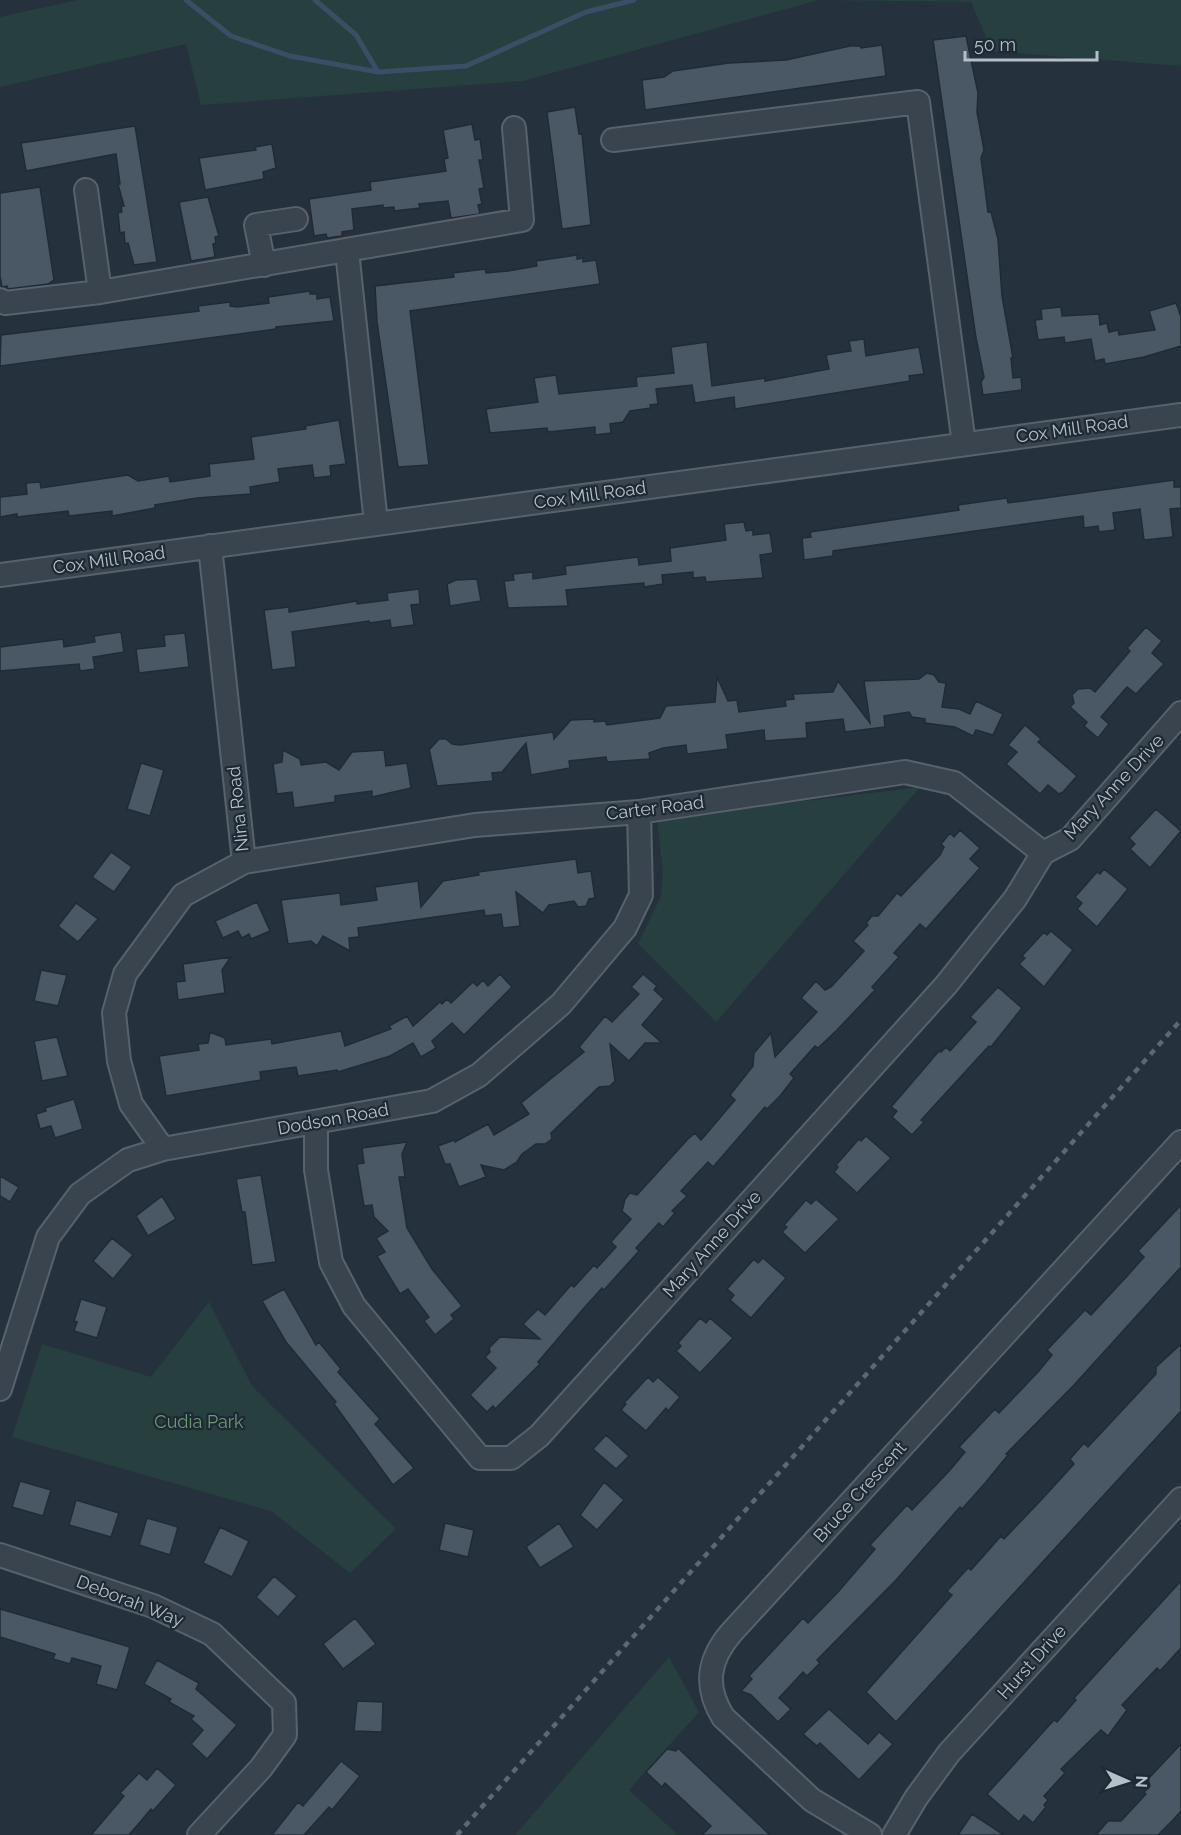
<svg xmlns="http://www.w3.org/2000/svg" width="1181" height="1835" viewBox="0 0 1181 1835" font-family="Raleway,sans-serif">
	<rect width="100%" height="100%" fill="#25323e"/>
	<path fill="#273f3f" d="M78,0H1181V66L992,51L971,2L819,0L523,81L201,105L186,44L0,87V17Z
		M920,787L716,1022L638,944L661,896L663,872L657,819Z
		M209,1302L252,1386L396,1529L350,1573L271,1511L12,1437L42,1344L151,1377Z
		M669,1657L699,1712L629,1790L678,1835H515Z"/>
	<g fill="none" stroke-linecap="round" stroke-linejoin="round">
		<path stroke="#394f65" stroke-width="5" d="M186,0L231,36L290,56L378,72L466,66L586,12L634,0
			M315,0L356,35L378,72"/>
	</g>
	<path fill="#495864" stroke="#202b35" stroke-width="1.5" d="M966,36L978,93L977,112L984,150L981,158L988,212H991L998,239L1002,296L1013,358H1011L1013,378L1021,377L1022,390L983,395L981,382L984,377L976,338L933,40Z
		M882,45L886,76L645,110L642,80L664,77L673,71L729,63L786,60L850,46H860L861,48Z
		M575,107L579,134H582L591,225L562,229L547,112Z
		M472,124L475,140L480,139L483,160H479L484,188L479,189L482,204L478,205L480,214L451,218L448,201L419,204L420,208L394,211V207L383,208V205L352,209L354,230L342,232V236L327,238L326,234L314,236L309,199L371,190L370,182L446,171L444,159L448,158L443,130Z
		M135,126L157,262L134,265L128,243L125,244L124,232L120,233L118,213L122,212L121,206H124L118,184H120L116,154L26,171L21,143Z
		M272,144L276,168L263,172L264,179L205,190L199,158L256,150L255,147Z
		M40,187L54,280L48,284L8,289L7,286L2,287L0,276V193Z
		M208,197L219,236L215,237L216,243L213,244L215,257L191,261L179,202Z
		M577,255V259L583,258V262L596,260L600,284L410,311L429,465L398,467L377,322L375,286L454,277L453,273L485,269L486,273L508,271L537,266L536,261Z
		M310,291V294H317V299L330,297L334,321L276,327V329L0,366L1,335L199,311L198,306L230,302V306L237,307L269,303L268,297Z
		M1176,303L1181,317V346L1144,357L1105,364L1104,359L1095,361L1091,339L1065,343L1064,337L1038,340L1035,320L1042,319L1041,309L1061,307L1062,316L1099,314L1100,325L1107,323L1109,332L1118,330L1119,335L1155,330L1149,311Z
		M864,339L866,356L919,347L924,374L909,376L910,381L735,409L734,397L695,403L692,385L656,389L658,404L650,405L651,408L630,411L623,422L610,424L611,433L595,435V427L548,432L547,428L490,433L486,409L538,402L534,378L556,375L559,394L637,386L636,377L674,373L671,347L707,342L712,386L765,378V381L829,369L826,355L851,351L849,341Z
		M339,420L346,464L330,466L331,476L314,478L312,465L278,469L280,482L250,487L251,494L197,498L155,505V508L112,516V511L69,516L68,511L17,517V514L0,517V497L27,494L26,483L40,482L41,488L128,475L138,481L169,476L170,482L210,476L209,464L254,459L251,437L306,429L305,426Z
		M1174,480V487H1181V508L1170,509L1173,537L1144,540L1140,509L1113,513L1115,530L1099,532L1098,526L1084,528L1083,516L833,551V556L804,560L802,538L811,537L810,532L959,510L958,505L1007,498L1008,503Z
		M744,522L746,531L753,530V535L770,533L773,553L760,555L763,578L706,582L705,577L693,578V572L662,575L663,584L644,587V583L566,590L568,606L508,608L504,581L514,580L513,574L533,572V579L566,574L565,566L638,557L639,565L671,561L670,548L726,540L724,524Z
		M477,579L481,601L450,606L447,584L456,580Z
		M419,589L420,604L411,605L414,625L391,628L390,620L370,623L369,621L292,632L296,667L272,670L264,610L289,607V612L357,601V604L388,600L387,593Z
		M1146,627L1162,641L1152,653L1164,664L1136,694L1127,687L1101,717L1109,724L1098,738L1084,726L1087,722L1070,707L1074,703L1072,695L1078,689L1090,688L1095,692L1130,651L1127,648Z
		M121,632L124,652L93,657L95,669L80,671L79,664L0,671V647L63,639L64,647L95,642L94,636Z
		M185,633L189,667L139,673L136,649L165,646L164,635Z
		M927,673L934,675L939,682L946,683L942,707L959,709L970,714L976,701L1003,714L993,735L976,730L973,736L955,727L925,723V719L912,717L909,712L884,716L885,727L845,732L843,719L806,723L807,738L765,741L764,730L726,735L728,749L687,754L686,745L663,748L649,753L650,759L607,762L606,757L569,761L570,768L531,775L526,743L502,772L492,773L493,781L437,786L430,753L429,750L439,739H446L452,744L460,745L553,732L554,739L571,720L594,719V722L605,721L607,725L660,718L666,706L715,702L717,677L728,701L737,700L739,712L786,706L785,700L794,699L793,694L833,692L838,681L870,723L864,681L919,679Z
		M1025,725L1041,739L1038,742L1077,776L1063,792L1059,794L1048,785L1040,794L1006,764L1017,752L1008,745Z
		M283,750L300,759L301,765L326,762L339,770L352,752L384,750L386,766L407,763L411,788L372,797V791L335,796V802L294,808L292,792L277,794L273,764L282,762Z
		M141,763L164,770L150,816L127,809Z
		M1156,809L1181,831L1150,868L1130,849L1135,844L1129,838Z
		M960,830L980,848L970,859L980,868L926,929L920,924L894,953L899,957L872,987L875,990L837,1030L818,1048L815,1046L790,1074L794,1078L780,1096L767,1109L765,1107L713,1167L708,1162L681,1191L687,1196L672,1211L675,1213L663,1227L659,1223L636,1248L639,1251L604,1290L602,1288L584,1308L538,1362L540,1364L495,1409L493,1406L487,1412L470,1395L496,1368L485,1357L490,1352L489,1348L500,1337L540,1339L523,1324L538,1309L545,1315L571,1285L574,1287L594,1265L597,1268L616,1247L611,1242L631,1219L622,1211L625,1199L630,1193L637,1195L688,1139L695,1133L701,1140L735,1100L730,1095L753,1066L754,1053L771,1033L775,1057L817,1012L801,998L816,981L825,990L831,987L864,951L853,941L868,925L866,923L872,916H878L897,893L901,896L940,855L944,847L941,844L950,833L954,837Z
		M111,852L132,867L114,892L92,877Z
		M576,859L578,873L591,871L595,898L589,899L586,906L578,907L574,901L555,904L549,905L543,913L516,892L520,926L503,928L501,914L485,916L484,910L358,928L359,937L349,938L350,951L323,936L317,946L311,941L288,944L281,900L340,893L341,905L377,900L375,887L418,881L421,907L443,881L479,875L478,872Z
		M1104,869L1128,889L1097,927L1077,909L1082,903L1075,897L1097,872L1100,874Z
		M257,902L270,931L251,939L249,934L242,938L238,931L223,938L215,921Z
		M76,903L98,919L78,942L58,926Z
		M1051,931L1073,950L1044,987L1019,964L1025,958L1022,956L1044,932L1047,935Z
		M231,957L222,970L225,993L178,1000L176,982L185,981L183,964Z
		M41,970L67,975L58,1006L34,1001Z
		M500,974L512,987L464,1035L452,1023L432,1041L436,1048L421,1057L413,1043L390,1056L338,1072L337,1070L298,1076L296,1067L260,1072L261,1080L166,1096L159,1056L199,1050L198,1044L208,1043L210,1032L225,1038L226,1045L271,1039L272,1044L341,1031L345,1046L391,1029L389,1026L407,1016L413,1026L440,1002L442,1004L447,999L451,1003L473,982L477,986L483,980L488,986Z
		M643,974L657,986L654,990L664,999L642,1025L662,1043H645L629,1061L610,1044L615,1081L610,1086L599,1087L551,1133L552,1139L545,1144H536L522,1154L517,1162L504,1170L481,1165L486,1177L459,1187L450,1164H445L438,1146L454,1140L455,1142L488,1124L494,1135L529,1114L521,1103L584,1052L579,1047L605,1016L612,1022L639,994L631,987Z
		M998,987L1022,1008L991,1047L989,1046L921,1120L924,1122L912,1135L892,1117L897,1111L891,1107L939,1051L941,1052L946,1047L950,1051L976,1022L970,1017Z
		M57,1037L68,1076L42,1081L34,1041Z
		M74,1099L83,1129L55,1138L51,1126L40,1129L36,1114L46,1111L45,1108Z
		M866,1136L891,1158L857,1193L834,1172L838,1167L836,1165L859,1139L861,1141Z
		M407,1142L402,1154L405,1177H399L407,1228L432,1269L462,1306L451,1315L454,1319L435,1335L424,1321L429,1317L408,1289L400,1294L377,1256L385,1252L376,1238L388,1231L374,1217L372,1205L364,1206L357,1164L364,1163L362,1148Z
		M261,1175L276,1262L252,1265L245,1212H242L236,1179Z
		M0,1176L19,1187L10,1202L0,1196Z
		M162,1196L176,1219L148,1236L136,1216Z
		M816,1199L839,1219L805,1253L782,1232L787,1227L784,1225L806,1200L811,1204Z
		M1181,1205V1267L1074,1385L1006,1454L1008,1455L986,1482L962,1509L960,1507L897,1579L817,1660L820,1663L807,1676L803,1672L779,1698L791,1709L778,1722L751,1695L741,1691L752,1679L749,1676L803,1618L808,1623L838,1592L875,1549L870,1545L907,1505L912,1510L950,1470L965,1452L959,1447L995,1409L999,1413L1038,1372L1052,1355L1047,1350L1085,1310L1091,1315L1129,1274L1144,1257L1138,1251Z
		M112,1238L133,1255L113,1279L93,1261Z
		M763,1258L786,1278L751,1318L730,1300L734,1295L727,1289L754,1259L758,1263Z
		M284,1289L316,1345L319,1342L341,1369L338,1372L380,1419L375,1424L414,1468L393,1485L334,1404L336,1402L286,1342L262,1301Z
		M81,1299L107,1307L97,1338L74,1331L77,1322L74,1321Z
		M700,1318L706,1323L710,1318L733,1338L700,1373L676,1351L681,1346L678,1343Z
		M1181,1344V1411L896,1722L866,1692L952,1595L947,1591L968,1568L971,1570L1001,1536L1004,1539L1043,1498L1074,1464L1070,1459L1084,1443L1088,1447L1156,1374V1367Z
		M648,1377L653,1382L658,1377L680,1397L668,1411L666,1408L646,1431L621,1410L626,1404L624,1403Z
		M606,1435L629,1456L616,1469L593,1449Z
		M20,1481L51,1490L43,1516L12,1507Z
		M604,1482L624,1500L597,1530L580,1515Z
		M76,1500L119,1513L111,1537L69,1525Z
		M147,1518L178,1527L170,1555L139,1545Z
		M445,1523L474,1530L468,1557L439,1550Z
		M559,1523L574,1547L540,1568L526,1547Z
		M220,1527L249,1541L232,1577L203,1563Z
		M274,1576L297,1596L278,1617L256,1597Z
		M1181,1581V1648L1160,1671L1157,1668L1122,1705L1127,1710L1108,1736L1101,1730L1061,1769L1065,1773L1044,1796L1048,1800L1044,1805L1046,1807L1033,1823L1024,1815L1019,1822L987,1794L1054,1720L1057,1722L1076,1700L1074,1698Z
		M0,1609L130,1647L117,1690L96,1684L101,1666L72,1658L70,1664L53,1659L55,1654L0,1637Z
		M355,1618L376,1644L343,1669L323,1644Z
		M157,1660L199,1683L196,1689L237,1725L207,1759L191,1744L203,1730L191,1719L194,1716L169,1702L171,1699L144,1684Z
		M357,1701L383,1702L382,1732L354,1731Z
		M829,1709L868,1744L879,1732L893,1744L859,1780L820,1743L817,1746L803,1734Z
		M1181,1744V1811L1173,1820L1158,1835H1096L1108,1821H1121L1146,1794L1144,1792L1150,1786L1148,1779Z
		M678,1748L770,1835H702L711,1826L665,1783L662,1787L646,1772L667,1749L676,1751Z
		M341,1761L360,1776L332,1810L329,1807L304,1835H272L298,1802L303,1806Z
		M157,1768L176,1785L153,1811L151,1809L129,1835H91L124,1796L120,1793L139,1773L147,1780Z
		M972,1814L1004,1835H958Z"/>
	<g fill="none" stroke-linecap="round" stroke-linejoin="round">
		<g stroke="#57626c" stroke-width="26">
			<path id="minor" d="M613,140L918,102L964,444
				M86,190L100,292
				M347,251L376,523
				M264,265L256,225L296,219
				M0,300L5,303L100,292L522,220L514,128
				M210,546L244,862
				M0,575L1181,415
				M316,1122V1170L331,1262L354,1306L480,1458H511L539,1436L946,985L1015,899L1043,853L1070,839L1181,713
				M163,1149L131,1104L119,1061L114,1013L125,974L183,895L244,862L475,825L639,812L905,772L954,783L1043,853
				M0,1389L48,1237L80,1194L128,1160L163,1149L432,1101L479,1075L561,1004L625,928L641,895L639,812
				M0,1555L153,1606L212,1634L284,1703L285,1735L261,1768L199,1835
				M870,1835L812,1800L723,1717C704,1686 708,1660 731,1633L1181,1142
				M894,1835L916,1798L949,1753L1181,1499"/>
		</g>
		<use href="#minor" stroke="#39444e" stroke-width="22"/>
		<path stroke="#5b6875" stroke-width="4.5" stroke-dasharray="6 6" stroke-linecap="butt" d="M457,1835L1181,1020"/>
	</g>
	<g text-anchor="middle" stroke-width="4.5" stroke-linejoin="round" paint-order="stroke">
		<g font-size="18" fill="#b5bfc9" stroke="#1e2933">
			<text transform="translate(1072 429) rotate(-8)" y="6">Cox Mill Road</text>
			<text transform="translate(590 495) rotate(-8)" y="6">Cox Mill Road</text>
			<text transform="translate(109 560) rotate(-8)" y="6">Cox Mill Road</text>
			<text transform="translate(1114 787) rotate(-47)" y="6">Mary Anne Drive</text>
			<text transform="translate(655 808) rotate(-7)" y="6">Carter Road</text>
			<text transform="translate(238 809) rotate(-96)" y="6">Nina Road</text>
			<text transform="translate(333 1119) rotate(-10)" y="6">Dodson Road</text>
			<text transform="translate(712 1244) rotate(-48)" y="6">Mary Anne Drive</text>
			<text transform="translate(860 1492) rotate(-48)" y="6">Bruce Crescent</text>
			<text transform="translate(130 1601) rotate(21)" y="6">Deborah Way</text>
			<text transform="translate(1032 1662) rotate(-48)" y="6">Hurst Drive</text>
		</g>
		<g font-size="18" fill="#6d9973" stroke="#1e2933">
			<text x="199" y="1428">Cudia Park</text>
		</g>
	</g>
	<g transform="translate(1127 1781) rotate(93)" stroke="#1e2933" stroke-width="4.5" paint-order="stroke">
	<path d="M0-4.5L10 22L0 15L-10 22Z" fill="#b5bfc9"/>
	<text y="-9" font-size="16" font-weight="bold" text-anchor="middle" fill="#b5bfc9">N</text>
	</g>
	<path d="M965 51v9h132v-9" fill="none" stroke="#b5bfc9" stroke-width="3"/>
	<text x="974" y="51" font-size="18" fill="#b5bfc9" stroke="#1e2933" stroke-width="4.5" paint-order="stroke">50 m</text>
</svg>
